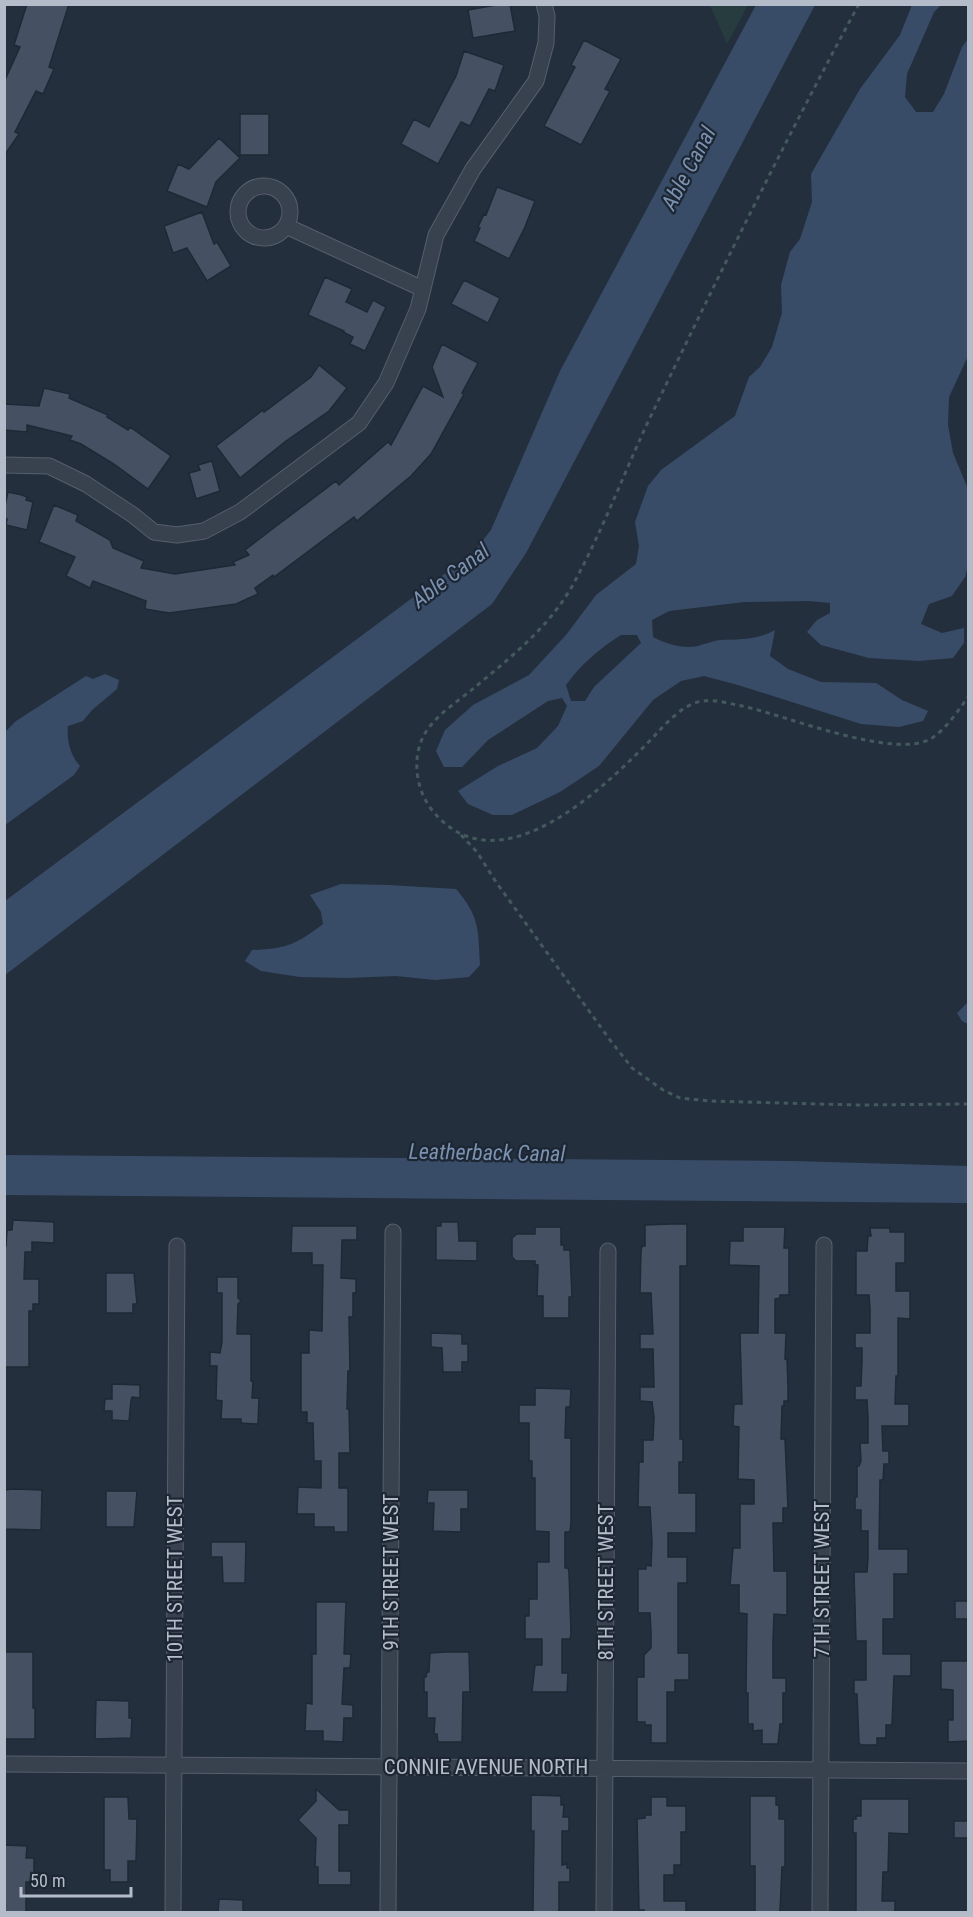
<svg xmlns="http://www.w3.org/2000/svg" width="973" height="1917" viewBox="0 0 973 1917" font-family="'Roboto Condensed',sans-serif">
	<rect width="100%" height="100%" fill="#242f3e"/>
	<path fill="#263c3f" d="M710,5H748L727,44Z"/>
	<path fill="#394c67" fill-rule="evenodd" d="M756,5H815L526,553L492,604L5,975V901L474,552L491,530L560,371Z
		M912,5H941L934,12L907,74L905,97L916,112H933L944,94L962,47L968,39V356L949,397L948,425L953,453L968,489V566L965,577L952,596L929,604L921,624L942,633L964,628V643L953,658L919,661L869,658L821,645L807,632L817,620L830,613V603L809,601L744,602L669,611L652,620L653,637C666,644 683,649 698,646C705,644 713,641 720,640C740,639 757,640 775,630L770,656L788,669L821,682L876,683L902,700L928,711L923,721L899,727L861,724L738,685L704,676L681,681L653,700L599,766L560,792L512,815H493L468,804L458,791L498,766L537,748L558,726L567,706L562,698L548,701L488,740L462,767H444L436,751L445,730L473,705L529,675L566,635L596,595L636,564L639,546L635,522L648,486L661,470L735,416L749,377L760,367L772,347L782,313L781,285L790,252L800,239L812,202L811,174L860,89L900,35ZM621,635H637L641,643L594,687L585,701H571L566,685C581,664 599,649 621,635Z
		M105,674L119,680L117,689L92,710L83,721L68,726C66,739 71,757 80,766L74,775L5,825V732L16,721L86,676L93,679Z
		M341,884L388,885L456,889C480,917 478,929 480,965L469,977L435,980L396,976L347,978L300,977L261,971L245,961L252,950C286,949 297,944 323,924L321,912L310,895Z
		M968,1002V1024L962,1021L957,1013Z
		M5,1155L792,1161L968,1166V1203L5,1195Z"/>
	<path fill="#455162" stroke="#1f2835" stroke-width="1.5" d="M27,4H69L49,67L54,69L43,94L36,91L15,132L19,134L4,156V82L20,47L14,45Z
		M502,4H510L515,31L473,38L468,10Z
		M584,40L621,59L605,89L610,91L581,145L544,126L575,67L571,65Z
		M464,51L504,65L495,91L489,89L470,126L461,122L438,164L401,144L414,119L429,127L456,76Z
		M240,114H269V155H240Z
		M219,138L240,158L216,182L207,207L167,191L178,164L189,169Z
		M497,187L535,201L525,227L509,259L474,241L480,228L478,227L484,214L486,215Z
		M202,212L214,244L217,242L231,266L207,281L187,248L173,253L164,226Z
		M325,277L352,289L346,302L367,312L373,300L386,307L365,351L350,344L353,337L343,332L344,331L308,315Z
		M464,280L500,298L488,323L451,304Z
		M442,344L478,363L462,393L464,394L431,454L411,476L357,521L354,517L274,577L273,575L255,588L258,594L236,604L169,613L145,609L146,601L93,581L90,588L66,576L75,557L39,542L54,505L78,515L76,521L110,540L113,548L144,561L141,568L175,574L235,565L233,562L249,555L245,550L271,530L336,481L339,485L388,442L391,445L423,386L443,397L432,367Z
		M319,365L347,388L329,411L286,441L240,478L216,446L263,410L264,412L311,377Z
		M44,388L70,394L69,398L108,415L107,417L128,430L130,427L171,456L148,489L114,464L81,444L70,440L72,436L27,425V432L4,430V404L39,406Z
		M212,461L220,491L196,499L189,473L200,470L198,465Z
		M8,492L22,495L27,497L26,500L33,502L27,530L6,525L7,519H4V510Z
		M13,1220L54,1222V1243L32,1242V1252H25L24,1279H39V1304H33V1311H29V1367H4V1246H6L7,1230H12Z
		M441,1222H458L459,1241H477V1261L436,1260V1226H441Z
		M671,1224H687V1266H680V1439H683V1462H679V1493H696V1533H668V1557H687V1583H678V1653H689V1680H675V1692H667V1743H651V1725H645V1722H637V1677H644V1655L651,1648V1631L650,1613H638V1569H646V1565L651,1566L652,1542L650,1507H638L639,1462H643V1440H653L654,1417L652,1402L640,1401V1387H654L653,1349H640V1334H653L651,1293H640L641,1251L642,1246H645V1225Z
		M292,1226H357V1240H342L341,1278L356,1279V1293H353V1317H349L350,1371H348L347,1409H349L350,1453H339V1488H347L348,1490V1532H334V1527H314V1514H297L298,1487L321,1488V1461H314L313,1423H307V1412H301V1353H309V1330L322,1331L323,1265H312V1253H291Z
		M535,1227H561V1245H564V1250H570L572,1297H569V1318H543V1296H537L538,1265H535V1261H516L512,1257V1238L517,1234H535Z
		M743,1227H785L784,1248H789V1295H780V1298L775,1299V1333H786L785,1359H787L788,1387V1401H784V1406H782L781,1439H785L788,1508H783V1523H773L774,1571H787V1615L774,1614L773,1640V1678H786V1693H783V1724H780L778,1744H762V1730L753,1731V1724H748V1693H746L747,1614L739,1613V1585H730L733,1548H740V1504H754V1480L738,1479L739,1427L733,1426L734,1404H742L740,1333H758L759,1266L729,1265L730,1241H743Z
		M870,1228H890V1232H905V1263H896V1291H910V1319L898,1318V1376H896L895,1404H909V1426H882L883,1451H889V1464H884L883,1480H880L879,1549H908V1574H894V1619H883V1654H911V1676H894L892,1725H886V1738H877V1745H861L859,1743L857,1694H854V1680H866V1641H856L854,1572H867L868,1558V1531H861V1510H855V1497H857V1466H859L861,1461L860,1443H868V1417L867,1400H855V1386H861L862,1360V1348H855V1333H870V1309L869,1295H856V1251H867L868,1236H871Z
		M106,1273H134L137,1304H133V1313H106Z
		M217,1277H238V1298L241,1301L238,1304L237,1334H251V1381H253L252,1398H259L258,1424L241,1423V1419H221L222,1401L216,1400L217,1366H210V1352L220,1353L222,1342V1293H217Z
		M431,1333L462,1334V1344H468V1362H462V1372H443L442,1348L431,1347Z
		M112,1384L140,1385V1398L132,1397L131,1401L129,1421L112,1420V1411H104L105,1399H112Z
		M535,1388L571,1389L570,1407H566L565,1438H571V1522L570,1532H565V1568H568L569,1572L571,1634L570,1639H562V1673H568L567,1692H532L535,1665H542V1639H525V1616H529V1599H537V1562H549V1532L535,1531V1478H532V1461H529V1423H519V1405H535Z
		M13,1489L42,1490L41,1530L4,1529V1490Z
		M428,1490H468V1509H461V1532L433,1531L434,1503H427Z
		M106,1491H137L134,1527H106Z
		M211,1542H246L245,1583H223L222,1557H211Z
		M955,1601H969V1619H955Z
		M316,1602H346L344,1654H351L350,1668H344L342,1704L353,1705V1718H344L343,1742L323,1741V1731H305L306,1703L312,1704V1654H316Z
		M4,1652H33V1708H35V1739H4Z
		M447,1652H469L470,1692H463L462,1742H438L437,1734H434L435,1718H427V1692H424V1677H426L427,1672H429L430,1653Z
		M941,1661H969V1741L948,1742V1720H953V1690L941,1689Z
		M96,1700L129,1701V1718H132L131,1738L95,1739Z
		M316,1789L339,1810H349V1825H339V1871H351V1885H318V1867H315L316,1838L298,1820L316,1801Z
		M531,1795L561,1796V1805H564L563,1817H569V1831H562V1865L567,1864V1868H570V1882H559V1912H533L534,1831H531Z
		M750,1796H776V1805H779V1819H785V1867H782L780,1911L778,1912H755V1866H750Z
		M104,1797H128L129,1819H137L136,1861H128V1882H110V1870H104Z
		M651,1797H667V1806H686V1832H681V1865H674V1875H664V1901H686V1912H644V1910H639L637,1819L645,1818V1815H651Z
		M861,1799H909V1834L889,1833L888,1872H883L882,1901H895V1912H856V1833H853V1819H856V1816H861Z
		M954,1821H969V1838H954Z
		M4,1845L27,1846L26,1858H34V1882H26V1912H4Z
		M219,1899L243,1900V1912H218Z"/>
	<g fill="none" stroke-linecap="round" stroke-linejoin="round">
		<g stroke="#565f6c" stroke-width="17">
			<path id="street" d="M238 212a26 26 0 1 1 52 0a26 26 0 1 1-52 0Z
				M286,226L423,289
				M4,465L49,466L86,484L133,515L154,532L177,535L204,531L240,512L359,423L386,383L418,309L436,235L473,169L536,81L546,43L547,16L544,4
				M4,1764L968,1771
				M173,1912L177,1246
				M388,1912L393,1232
				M604,1912L608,1251
				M820,1912L824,1245"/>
		</g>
		<path stroke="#44595c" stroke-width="3" stroke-dasharray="4.5 4.5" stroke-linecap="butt" d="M859,4C784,142 715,283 647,424C623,476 602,531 575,581C551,626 512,656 474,688C457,702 433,717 423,737C412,760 416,790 432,810C499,894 610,783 659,731C670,719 686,703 703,701C716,699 730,704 742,706C785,715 896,761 932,738C946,729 958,711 968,697
			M461,835L477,852L496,882L610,1040L632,1068L663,1090L680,1098L710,1101L856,1105L968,1104"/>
		<use href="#street" stroke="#38414e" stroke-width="15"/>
	</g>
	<g text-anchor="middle" stroke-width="4.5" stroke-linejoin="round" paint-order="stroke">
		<g font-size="21" fill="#b4bcc9" stroke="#1d2633">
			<text transform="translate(391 1572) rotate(-90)" y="7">9TH STREET WEST</text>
			<text transform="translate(175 1579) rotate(-90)" y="7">10TH STREET WEST</text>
			<text transform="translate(822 1579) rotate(-90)" y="7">7TH STREET WEST</text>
			<text transform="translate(606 1582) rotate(-90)" y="7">8TH STREET WEST</text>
			<text x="486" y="1774">CONNIE AVENUE NORTH</text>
		</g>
		<g font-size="22" font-style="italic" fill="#7c92b1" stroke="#1d2633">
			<text transform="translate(688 168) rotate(-62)" y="8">Able Canal</text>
			<text transform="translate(450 575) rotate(-37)" y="8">Able Canal</text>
			<text transform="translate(487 1152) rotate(1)" y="8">Leatherback Canal</text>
		</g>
	</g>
	<rect width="973" height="1917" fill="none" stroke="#b4bcc9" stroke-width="12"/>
	<path d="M21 1887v9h110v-9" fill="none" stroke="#b4bcc9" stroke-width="3"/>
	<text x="30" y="1887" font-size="18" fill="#b4bcc9" stroke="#1d2633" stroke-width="4.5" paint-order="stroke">50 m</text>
</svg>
